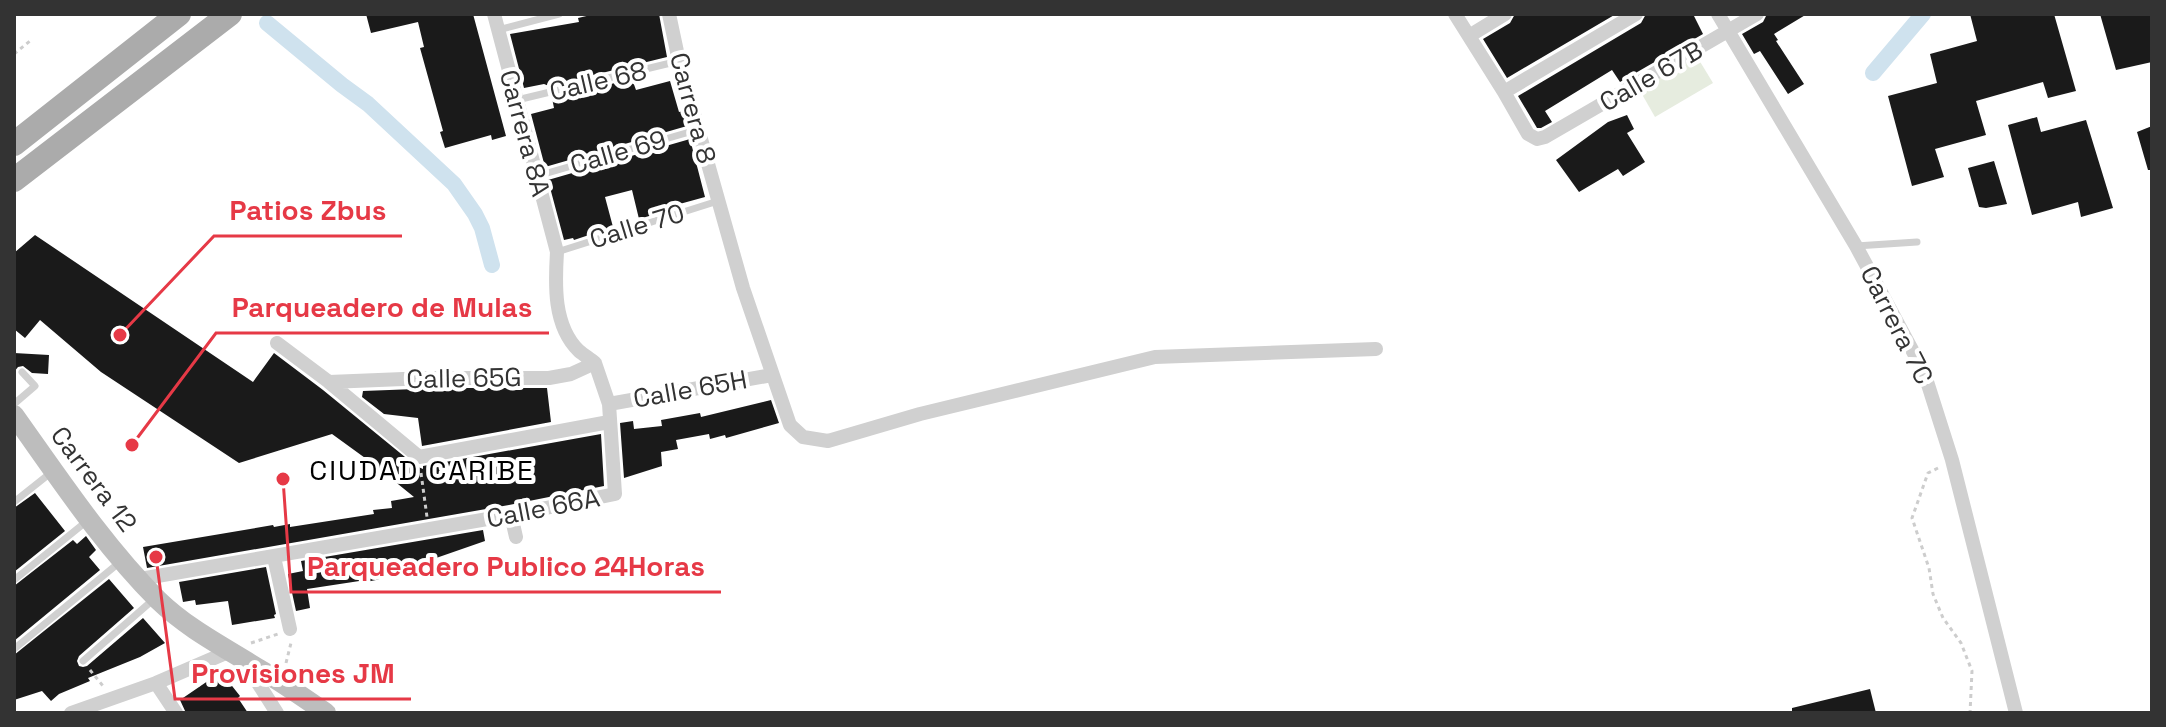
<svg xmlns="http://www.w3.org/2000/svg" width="2166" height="727" viewBox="0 0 2166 727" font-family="'Space Grotesk',sans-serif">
	<rect width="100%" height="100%" fill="#fff"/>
	<path fill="#e6ecdf" d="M1696,55L1713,83L1655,117L1639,89Z"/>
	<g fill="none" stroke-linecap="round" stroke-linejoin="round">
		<path stroke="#cfe2ee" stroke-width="16" d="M267,23L342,85L368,104L454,184L475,214L482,228L492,265
			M1873,73L1923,14"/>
	</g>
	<path fill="#1a1a1a" d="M366,14H473L506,136L492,140L491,135L445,148L440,132L443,131L420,48L424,47L418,22L371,33Z
		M595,14H659L667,57L549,86L544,84L524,88L510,34L579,22L578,18Z
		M1515,14H1616L1507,78L1483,39L1510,23Z
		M1646,14H1693L1703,34L1620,82L1612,70L1545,111L1552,122L1541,128H1537L1518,96L1641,23Z
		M1767,14H1807L1774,34L1778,40L1776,41L1804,84L1788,94L1760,51L1754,54L1742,34L1763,22Z
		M1970,14H2054L2076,91L2048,98L2043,82L1976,101L1986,135L1935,149L1944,177L1912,186L1888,96L1937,83L1930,54L1977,41Z
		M2100,14H2152V62L2116,70Z
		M632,79L636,90L670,81L679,112L683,111L687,126L545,167L531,114L554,108L552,98Z
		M1627,115L1634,129L1627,133L1645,162L1623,176L1618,169L1579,192L1556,160L1608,122Z
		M2037,117L2041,132L2086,120L2113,208L2081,217L2078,202L2032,215L2008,125Z
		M2152,126V170H2148L2137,132Z
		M690,139L705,197L665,208L666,211L639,219L632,190L605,197L613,227L574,240L573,238L564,240L548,180Z
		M1994,161L2007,204L1986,208L1979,207L1968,168Z
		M35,235L253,382L274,353L323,390L416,466L423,469V466L601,434L604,486L509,505L147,568L143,547L273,525L274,527L290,524V527L374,514L373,510L392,508L391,501L414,497L372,463L332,434L239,463L101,372L40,320L25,338L14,329V253Z
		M14,353L49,355L48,374L32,373L23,366L18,367L14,372Z
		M442,388H547L551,422L422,446L418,418L384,414L362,397L363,391Z
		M771,400L779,423L726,438L725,435L710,439L709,434L676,440L678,449L661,452L662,466L624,478L620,423L633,421L634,429L662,426L661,420L700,413L701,417Z
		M35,493L65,531L14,572V508Z
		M483,530L485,541L416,565L417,570L380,576L381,579L366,582V580L307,589L310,608L296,611L288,574L303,571L301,561Z
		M86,536L96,550L89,557L100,570L14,641V586L73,540L77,544Z
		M266,567L276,614L274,615L275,618L232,625L228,601L196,605L195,600L183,602L179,582Z
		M109,579L134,608L79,656L77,661L79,666L83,667L87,666L143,618L165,643L140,657L88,678L90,681L59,694L51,701L42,691L14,700V655Z
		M221,672L240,696L238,698L248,713H186L180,700Z
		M1870,689L1876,713H1792V708Z"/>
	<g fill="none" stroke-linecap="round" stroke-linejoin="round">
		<path stroke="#cdcdcd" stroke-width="3" stroke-dasharray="4 4" stroke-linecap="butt" d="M14,54L30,41
			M1938,468L1928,473L1912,518L1929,568L1933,594L1943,618L1961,643L1972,671L1970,713
			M421,473L427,517
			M251,643L278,634
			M286,663L291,643
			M90,670L103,686"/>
		<path stroke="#d0d0d0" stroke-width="7" d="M498,30L559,14
			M517,100L679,61
			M537,176L700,129
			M1856,246L1917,242
			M557,252L718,201
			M14,404L35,386L22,372
			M14,502L53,471
			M14,580L87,521
			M14,649L120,562
			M83,661L154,599"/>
		<path stroke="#d0d0d0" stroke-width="14" d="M494,14L557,252C555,284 553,326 579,351C584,355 590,359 595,363
			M669,14L679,61L743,288L790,425L803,437L828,441L920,414L1155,357L1376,349
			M1455,14L1504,92L1528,134L1537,139L1545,137L1757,14
			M1718,14L1856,246L1924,372L1952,460L2016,713
			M1469,36L1505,14
			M1504,92L1636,14
			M277,343L329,382L419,457L609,422
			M329,382L428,378H549L571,374L595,363
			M609,404L772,375
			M511,515L516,537
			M274,557L290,629
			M140,579L511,515L615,494L609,404L595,363
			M246,664L277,713
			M156,683L176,713
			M71,713L156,683L228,652"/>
		<path stroke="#bdbdbd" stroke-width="20" d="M14,415C59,478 103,545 158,600C188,629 224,647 259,669C282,682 304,698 326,713"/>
		<path stroke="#ababab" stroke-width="24" d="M14,144L179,14
			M14,180L230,14"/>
	</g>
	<g text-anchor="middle" stroke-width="8" stroke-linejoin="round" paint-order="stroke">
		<g font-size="26" fill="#333" stroke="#fff">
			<text transform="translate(1651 76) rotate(-30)" y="9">Calle 67B</text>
			<text transform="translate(598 81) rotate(-13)" y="9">Calle 68</text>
			<text transform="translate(693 108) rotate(75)" y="9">Carrera 8</text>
			<text transform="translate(525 133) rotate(75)" y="9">Carrera 8A</text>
			<text transform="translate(618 152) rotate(-16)" y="9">Calle 69</text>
			<text transform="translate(637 226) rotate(-17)" y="9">Calle 70</text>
			<text transform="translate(1897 325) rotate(63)" y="9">Carrera 7C</text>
			<text transform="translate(464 378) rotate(-1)" y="9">Calle 65G</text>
			<text transform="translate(690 389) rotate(-10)" y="9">Calle 65H</text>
			<text transform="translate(94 479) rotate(53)" y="9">Carrera 12</text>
			<text transform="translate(543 508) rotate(-11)" y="9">Calle 66A</text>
		</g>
		<g font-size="28" letter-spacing="2" fill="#000" stroke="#fff">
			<text x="422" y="480">CIUDAD CARIBE</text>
		</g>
	</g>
	<path fill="none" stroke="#e63946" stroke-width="3" d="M120 335L214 236H402M132 445L216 333H549M283 479L291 592H721M156 557L175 699H411"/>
	<g fill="#e63946" stroke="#fff" stroke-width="3">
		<circle cx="120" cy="335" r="8"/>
		<circle cx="132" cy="445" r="8"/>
		<circle cx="283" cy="479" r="8"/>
		<circle cx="156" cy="557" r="8"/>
	</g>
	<g font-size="28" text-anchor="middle" font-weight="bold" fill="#e63946" stroke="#fff" stroke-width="8" stroke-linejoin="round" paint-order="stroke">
		<text x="308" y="220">Patios Zbus</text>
		<text x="382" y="317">Parqueadero de Mulas</text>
		<text x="506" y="576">Parqueadero Publico 24Horas</text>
		<text x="293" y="683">Provisiones JM</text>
	</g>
	<rect width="2166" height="727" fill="none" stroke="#333333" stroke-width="32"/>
</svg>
